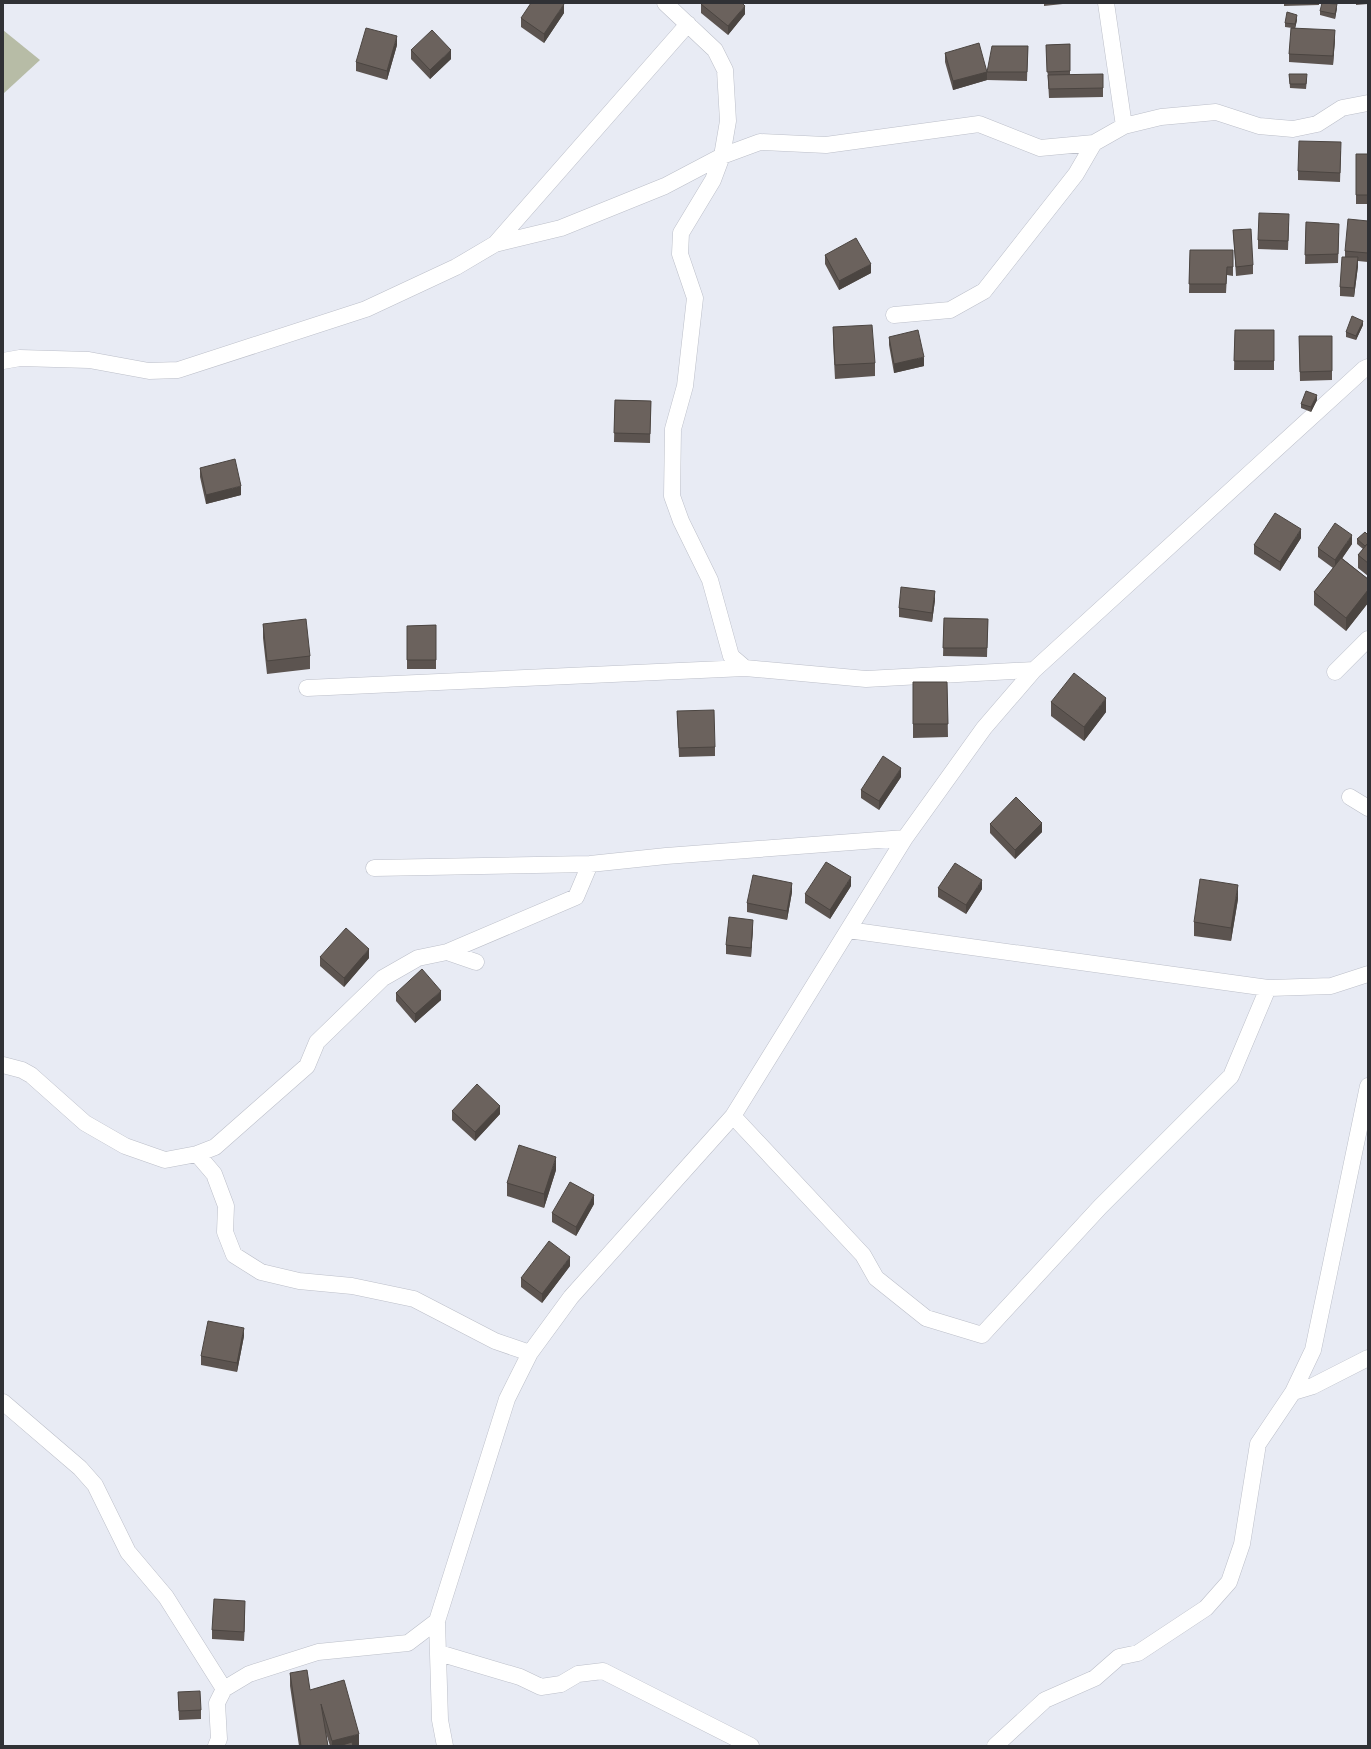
<svg xmlns="http://www.w3.org/2000/svg" width="1371" height="1749" viewBox="0 0 1371 1749" font-family="Bitter,serif">
	<rect width="100%" height="100%" fill="#e8ebf4"/>
	<path fill="#b7bca6" d="M3,30L40,60L3,94Z"/>
	<g fill="none" stroke-linecap="round" stroke-linejoin="round">
		<g stroke="#bcbfc9" stroke-width="17">
			<path id="minor" d="M665,3L715,50L725,70L728,121L722,156L713,180L681,233L680,254L695,298L685,386L673,429L672,496L681,521L710,580L731,656L745,668L866,679L1034,670
				M1106,3L1124,126
				M495,244L688,24
				M894,315L950,310L984,291L1076,174L1094,143
				M3,361L20,358L89,360L149,371L178,370L366,309L456,267L495,244L561,228L665,186L722,156L760,142L826,145L979,124L1040,148L1094,143L1124,126L1161,117L1216,112L1259,126L1293,129L1317,124L1342,108L1368,103
				M1335,672L1368,639
				M307,688L745,668
				M1350,797L1368,808
				M374,868L590,864L666,856L905,838
				M848,930L1268,988L1331,986L1368,974
				M447,952L576,897L590,864
				M3,1065L22,1070L31,1075L85,1123L125,1146L165,1160L197,1154L215,1147L307,1066L317,1042L383,978L418,958L447,952L476,962
				M733,1116L863,1255L876,1278L926,1318L982,1335L1100,1207L1231,1076L1268,988
				M197,1154L214,1174L226,1206L225,1232L234,1255L261,1272L299,1281L352,1286L414,1299L495,1341L530,1353
				M1293,1392L1313,1386L1368,1358
				M3,1402L80,1468L95,1485L128,1552L166,1597L224,1689
				M439,1653L520,1677L541,1687L561,1684L578,1674L603,1671L751,1746
				M216,1746L219,1739L217,1703L224,1689L249,1674L318,1652L408,1643L437,1621
				M445,1746L440,1720L437,1621L507,1399L530,1353L571,1297L733,1116L905,838L984,728L1034,670L1364,369L1368,367
				M995,1746L1045,1700L1095,1678L1119,1657L1138,1653L1206,1608L1229,1582L1242,1544L1258,1444L1293,1392L1313,1350L1368,1086"/>
		</g>
		<use href="#minor" stroke="#fff" stroke-width="16"/>
	</g>
	<path fill="#5c5450" d="M1044,3H1072L1044,6Z
		M1284,3H1319V5L1284,6Z
		M1356,3H1368V4L1356,5Z
		M701,4L745,14L728,35L701,13Z
		M1337,8L1335,19L1320,15V11Z
		M564,13L544,43L521,27V18Z
		M1297,20L1295,28L1335,39L1333,65L1289,62V54L1292,28L1285,27V23Z
		M1070,44V75L1103,83V97L1049,98L1046,45Z
		M397,45L387,80L356,71V62Z
		M1028,46L1027,81L987,80L953,90L945,62V53L987,72Z
		M411,50L451,59L430,79L411,59Z
		M1289,74L1307,79L1306,89L1290,88Z
		M1341,151L1340,182L1298,180V171Z
		M1356,154H1368V204H1356Z
		M1368,221V262L1358,261V266L1354,297L1340,296V287L1345,257V251Z
		M1306,222L1339,233L1338,263L1305,264Z
		M1289,223L1288,250L1258,249V240Z
		M1233,230L1253,265V274L1236,276Z
		M1190,250H1233V276L1227,275L1226,293H1189Z
		M825,255L871,273L839,290L825,264Z
		M1363,325L1356,340L1346,337V332Z
		M833,327L875,363V376L835,379L833,341Z
		M1235,330H1274V370H1234Z
		M1299,336H1332V380L1300,381Z
		M889,337L924,366L894,373L889,345Z
		M615,400L651,401L650,443L614,442Z
		M1317,400L1311,412L1301,408V404Z
		M200,468L241,495L206,504L200,477Z
		M1368,535V576L1358,568V555L1363,549L1357,544V539Z
		M1301,538L1280,571L1254,554V545Z
		M1352,544L1342,558L1368,579V603L1346,631L1314,605V592L1333,568L1318,557V548Z
		M935,600L932,622L899,617V608Z
		M944,618L988,619L987,657L943,656Z
		M263,624L310,656V669L267,674L263,638Z
		M436,625V669H407V626Z
		M913,682H947L948,737L913,738Z
		M1051,702L1106,712L1084,741L1051,716Z
		M677,711L715,747V756L679,757Z
		M901,777L879,810L861,798V790Z
		M990,824L1042,832L1015,859L990,833Z
		M851,886L830,919L805,903V894Z
		M938,888L982,889L966,914L938,897Z
		M792,892L787,920L747,912V903Z
		M1238,899L1231,941L1194,936V922Z
		M753,928L751,957L726,954V945Z
		M320,957L369,958L344,987L320,966Z
		M396,993L441,1000L415,1023L396,1001Z
		M452,1111L500,1114L475,1141L452,1120Z
		M556,1170L544,1208L507,1196V1183Z
		M594,1204L576,1236L552,1222V1213Z
		M570,1266L542,1303L521,1287V1278Z
		M244,1336L237,1372L201,1365V1356Z
		M245,1610L244,1641L212,1639V1630Z
		M290,1673L310,1690L359,1746H330L326,1733L328,1746H299L290,1686Z
		M178,1692L201,1710V1719L179,1720Z"/>
	<path fill="#4b4541" d="M564,4V13L544,43V34Z
		M1337,4V8L1335,19V14Z
		M745,6V14L728,35V26Z
		M1297,15V20L1295,29V24Z
		M1335,30V39L1333,65V56Z
		M397,36V45L387,80V71Z
		M451,50V59L430,79V70Z
		M987,72V80L953,90V81Z
		M1358,257V266L1354,297V288Z
		M871,264V273L839,290V281Z
		M1363,321V325L1356,340V336Z
		M924,357V366L894,373V364Z
		M1317,395V400L1311,412V407Z
		M241,486V495L206,504V495Z
		M1301,529V538L1280,571V562Z
		M1352,535V544L1335,569V560Z
		M1368,590V603L1346,631V618Z
		M935,591V600L932,622V613Z
		M1106,698V712L1084,741V727Z
		M901,768V777L879,810V801Z
		M1042,823V832L1015,859V850Z
		M851,877V886L830,919V910Z
		M982,880V889L966,914V905Z
		M792,883V892L787,920V911Z
		M1238,885V899L1231,941V928Z
		M753,920V928L751,957V948Z
		M369,949V958L344,987V978Z
		M441,991V1000L415,1023V1014Z
		M500,1106V1114L475,1141V1132Z
		M556,1157V1170L544,1208V1194Z
		M594,1195V1204L576,1236V1227Z
		M570,1257V1266L542,1303V1294Z
		M244,1328V1336L237,1372V1363Z
		M245,1601V1610L244,1641V1632Z
		M359,1734V1746H332V1741Z"/>
	<path fill="#6b625d" stroke="#4b4541" d="M531,3H562L564,4L544,34L521,18Z
		M703,3H742L745,6L728,26L701,4Z
		M1322,3L1337,4L1335,14L1320,11Z
		M1287,12L1297,15L1295,24L1285,23Z
		M366,28L397,36L387,71L356,62Z
		M1291,28L1335,30L1333,56L1289,54Z
		M432,30L451,50L430,70L411,50Z
		M979,43L987,72L992,46H1028L1027,72H987L953,81L945,53Z
		M1070,44V71L1047,72L1046,45Z
		M1103,74V88L1049,89L1048,75Z
		M1289,74H1307L1306,84H1290Z
		M1299,141L1341,142L1340,173L1298,171Z
		M1356,154H1368V195H1356Z
		M1259,213L1289,214L1288,241L1258,240Z
		M1348,219L1368,221V253L1345,251Z
		M1306,222L1339,224L1338,254L1305,255Z
		M1251,229L1253,265L1236,267L1233,230Z
		M856,238L871,264L839,281L825,255Z
		M1190,250H1233V267H1227L1226,284H1189Z
		M1342,257H1358L1354,288L1340,287Z
		M1352,316L1363,321L1356,336L1346,332Z
		M872,325L875,363L835,365L833,327Z
		M918,330L924,357L894,364L889,337Z
		M1235,330H1274V361H1234Z
		M1299,336H1332V371L1300,372Z
		M1306,391L1317,395L1311,407L1301,404Z
		M615,400L651,401L650,434L614,433Z
		M235,459L241,486L206,495L200,468Z
		M1275,513L1301,529L1280,562L1254,545Z
		M1335,523L1352,535L1335,560L1318,548Z
		M1365,532L1368,535V543L1365,546L1357,539Z
		M1368,543V563L1358,555Z
		M1341,558L1368,579V590L1346,618L1314,592Z
		M901,587L935,591L932,613L899,608Z
		M944,618L988,619L987,648H943Z
		M306,619L310,656L267,661L263,624Z
		M436,625V660H407V626Z
		M1074,673L1106,698L1084,727L1051,702Z
		M913,682H947L948,724H913Z
		M714,710L715,747L679,748L677,711Z
		M883,756L901,768L879,801L861,790Z
		M1016,797L1042,823L1015,850L990,824Z
		M826,862L851,877L830,910L805,894Z
		M955,863L982,880L966,905L938,888Z
		M753,875L792,883L787,911L747,903Z
		M1200,879L1238,885L1231,928L1194,922Z
		M729,917L753,920L751,948L726,945Z
		M346,928L369,949L344,978L320,957Z
		M422,969L441,991L415,1014L396,993Z
		M477,1084L500,1106L475,1132L452,1111Z
		M519,1145L556,1157L544,1194L507,1183Z
		M570,1182L594,1195L576,1227L552,1213Z
		M549,1241L570,1257L542,1294L521,1278Z
		M208,1321L244,1328L237,1363L201,1356Z
		M214,1599L245,1601L244,1632L212,1630Z
		M307,1670L310,1690L344,1680L359,1734L332,1741L321,1704L328,1746H301L290,1673Z
		M200,1691L201,1710L179,1711L178,1692Z
		M352,1742L353,1746H339Z"/>
	<rect width="1371" height="1749" fill="none" stroke="#303135" stroke-width="8"/>
</svg>
